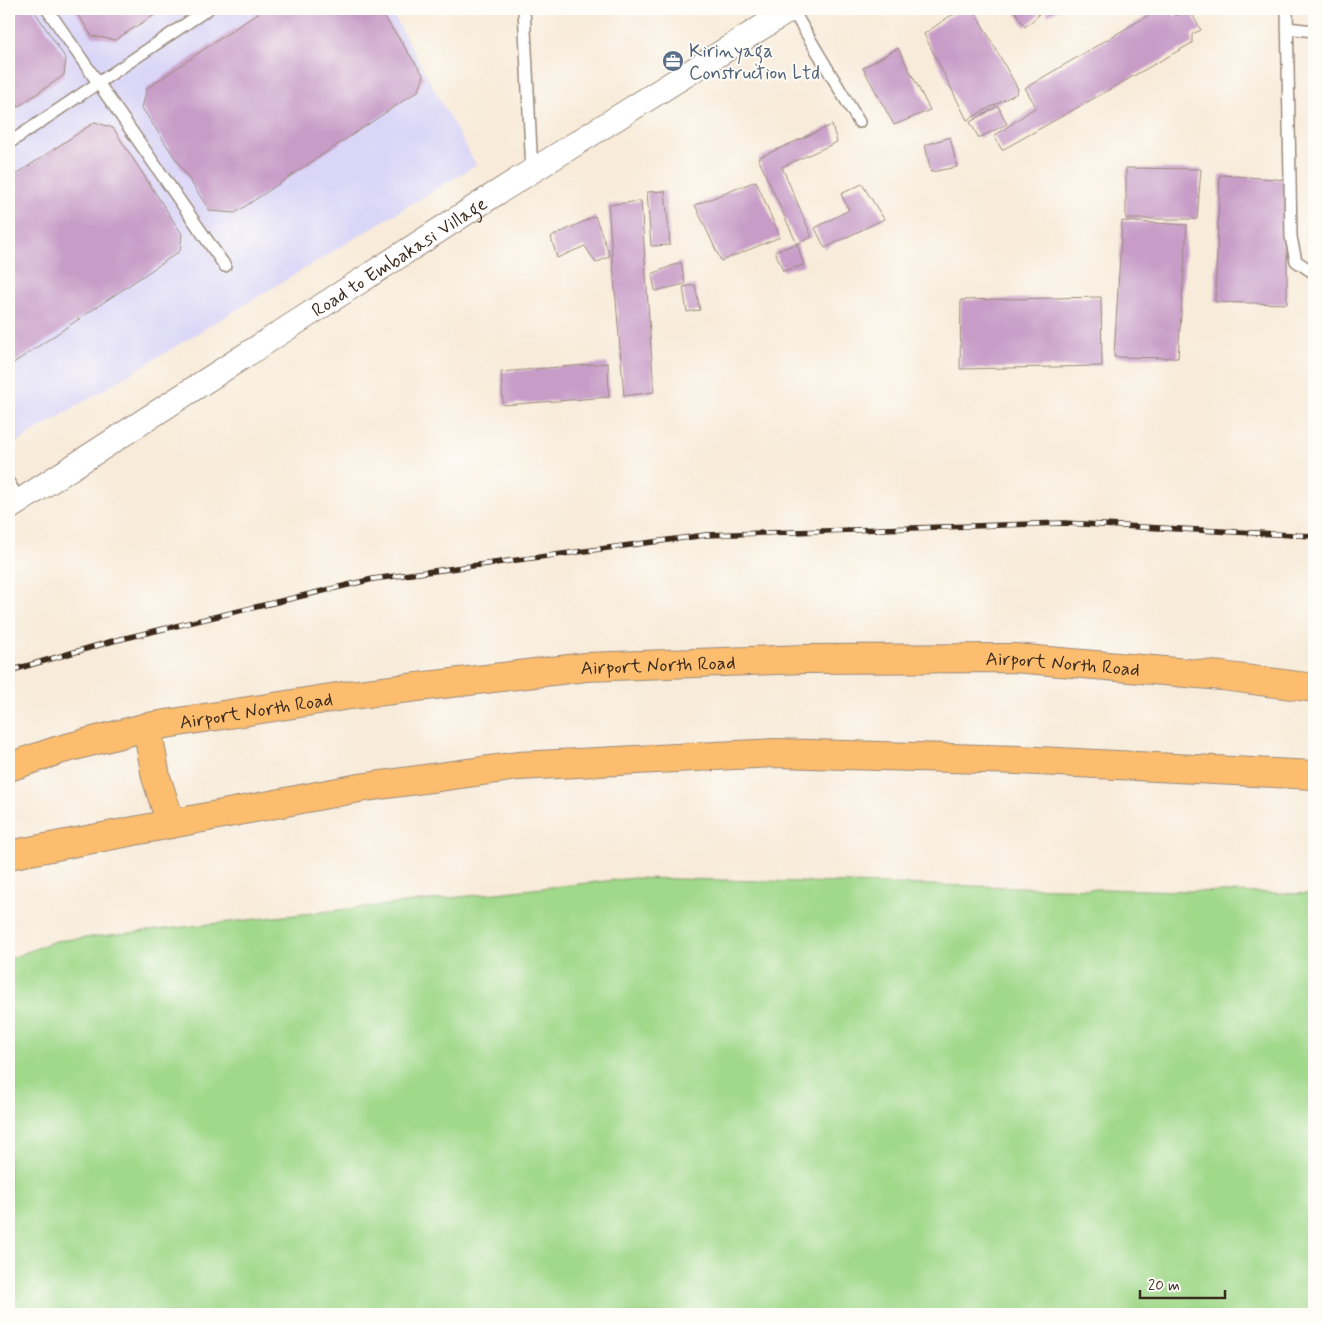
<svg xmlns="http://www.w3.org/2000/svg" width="1323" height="1323" viewBox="0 0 1323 1323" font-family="Mynerve,sans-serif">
	<rect width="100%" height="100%" fill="#fdfcf7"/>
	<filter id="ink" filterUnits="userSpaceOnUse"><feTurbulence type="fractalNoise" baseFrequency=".02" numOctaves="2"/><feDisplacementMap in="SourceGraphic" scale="10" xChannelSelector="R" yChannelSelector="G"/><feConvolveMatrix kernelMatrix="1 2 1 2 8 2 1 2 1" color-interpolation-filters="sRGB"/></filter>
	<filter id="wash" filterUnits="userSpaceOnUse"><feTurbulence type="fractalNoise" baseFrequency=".0096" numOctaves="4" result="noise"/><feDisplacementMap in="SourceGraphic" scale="20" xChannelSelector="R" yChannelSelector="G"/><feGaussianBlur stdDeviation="1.12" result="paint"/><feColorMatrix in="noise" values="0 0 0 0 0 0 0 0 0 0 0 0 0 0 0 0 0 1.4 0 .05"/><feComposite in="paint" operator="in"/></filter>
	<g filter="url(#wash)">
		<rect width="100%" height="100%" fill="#f8ebd9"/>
		<path fill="#dad6f7" d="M9,9H390L476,165L9,447Z"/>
		<path fill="#a1d98b" stroke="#6e8254" d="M634,878L1314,894V1314H9V959L55,941Z"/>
		<g id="blocks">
			<path fill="#c79cc7" d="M9,9H33L66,59L64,75L9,113Z
				M74,9H164L115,40L92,36Z
				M264,9H379L424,76L418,91L235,213L210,211L142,108L147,88Z
				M968,9L975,12L1018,89L1017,93L967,120L924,34L950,16Z
				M1020,9H1034L1039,15L1025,27L1015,12Z
				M1045,9H1059L1048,15Z
				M1159,9H1172L1175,16L1189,9L1201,30L1192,34V43L1002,150L994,136L1036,107L1025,88Z
				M1193,9H1206L1205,14L1192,13Z
				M898,48L930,110L894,125L863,68Z
				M998,106L1007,124L979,138L970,122Z
				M1313,115L1314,237H1309Z
				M95,122L113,128L182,234L180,251L9,366V179Z
				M832,125L837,142L782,167L812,237L797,244L758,158Z
				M950,137L957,167L931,172L925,145Z
				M1126,168L1201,169L1197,219H1126Z
				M1220,175L1287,180V304L1215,302Z
				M756,181L780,237L721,261L695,205Z
				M862,184L884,219L825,248L815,228L849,210L841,194Z
				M665,191L670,245L651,246L647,192Z
				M641,201L654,392L624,396L608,205Z
				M595,216L610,256L596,263L585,246L557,258L551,237Z
				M1122,221L1187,225L1178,358L1114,357Z
				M797,244L804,265L783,271L775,251Z
				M681,262L685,284L655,291L652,274Z
				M695,285L700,310L687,312L683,287Z
				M1101,297L1102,366L960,369L961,300Z
				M608,363L609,397L503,405L501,372Z"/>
		</g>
	</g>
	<g filter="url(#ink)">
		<use href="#blocks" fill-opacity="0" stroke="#9a8a7c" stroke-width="1"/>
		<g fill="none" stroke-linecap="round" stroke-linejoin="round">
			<g stroke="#9a8a7c" stroke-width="14">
				<path id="service" d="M47,9L225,266
					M524,9L532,172
					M792,9L859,122
					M1287,9L1291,237L1296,261L1314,273
					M1287,28L1314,31
					M9,143L208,9
					M9,483L20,501"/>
			</g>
			<g stroke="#9a8a7c" stroke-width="26">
				<g id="minor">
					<path id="s1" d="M9,508L492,196L791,9"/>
				</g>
			</g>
			<g stroke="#9a8a7c" stroke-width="30">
				<g id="primary">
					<path d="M147,727L156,777L171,824"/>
					<path id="s2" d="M9,767L59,750L147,727L350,695L586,667L805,659L1014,658L1222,676L1314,688"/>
					<path d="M9,855L359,788L518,766L775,753L1019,760L1314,775"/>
				</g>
			</g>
			<use href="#service" stroke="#fff" stroke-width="11"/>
			<use href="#minor" stroke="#fff" stroke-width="24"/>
			<use href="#primary" stroke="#fcbd6e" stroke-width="28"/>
			<g stroke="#3b2a1e" stroke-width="5.5">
				<path id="rail" d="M9,671L113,641L373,579L706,535L1064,523L1314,536"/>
			</g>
			<use href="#rail" stroke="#fdfcf7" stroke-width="4" stroke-dasharray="11" stroke-linecap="butt"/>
		</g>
	</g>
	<defs>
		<g id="office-disc" transform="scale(1.125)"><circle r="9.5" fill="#5c6f8a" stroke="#fdfcf7"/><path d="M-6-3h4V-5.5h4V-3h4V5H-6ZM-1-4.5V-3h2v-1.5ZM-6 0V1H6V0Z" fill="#fff"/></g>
	</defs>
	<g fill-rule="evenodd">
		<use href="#office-disc" x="673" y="61"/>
	</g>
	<g text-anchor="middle" stroke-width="4" stroke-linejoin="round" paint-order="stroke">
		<g font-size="19" fill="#4e5e75" stroke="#fdfcf7" text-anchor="start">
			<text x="689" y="57">Kirinyaga<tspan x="689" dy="22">Construction Ltd</tspan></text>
		</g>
		<g font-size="19" fill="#3b2a1e" stroke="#fdfcf7">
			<text dy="7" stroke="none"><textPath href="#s1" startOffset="464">Road to Embakasi Village</textPath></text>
			<text dy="7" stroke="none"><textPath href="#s2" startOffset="1064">Airport North Road</textPath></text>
			<text dy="7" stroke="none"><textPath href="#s2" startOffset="659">Airport North Road</textPath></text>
			<text dy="7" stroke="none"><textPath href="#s2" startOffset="254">Airport North Road</textPath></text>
		</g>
	</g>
	<rect width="1323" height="1323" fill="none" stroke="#fdfcf7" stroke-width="30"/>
	<path d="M1140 1290v8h85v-8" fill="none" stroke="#3b2a1e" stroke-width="2.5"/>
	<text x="1148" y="1290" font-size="15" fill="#3b2a1e" stroke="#fdfcf7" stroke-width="4" paint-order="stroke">20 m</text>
</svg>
